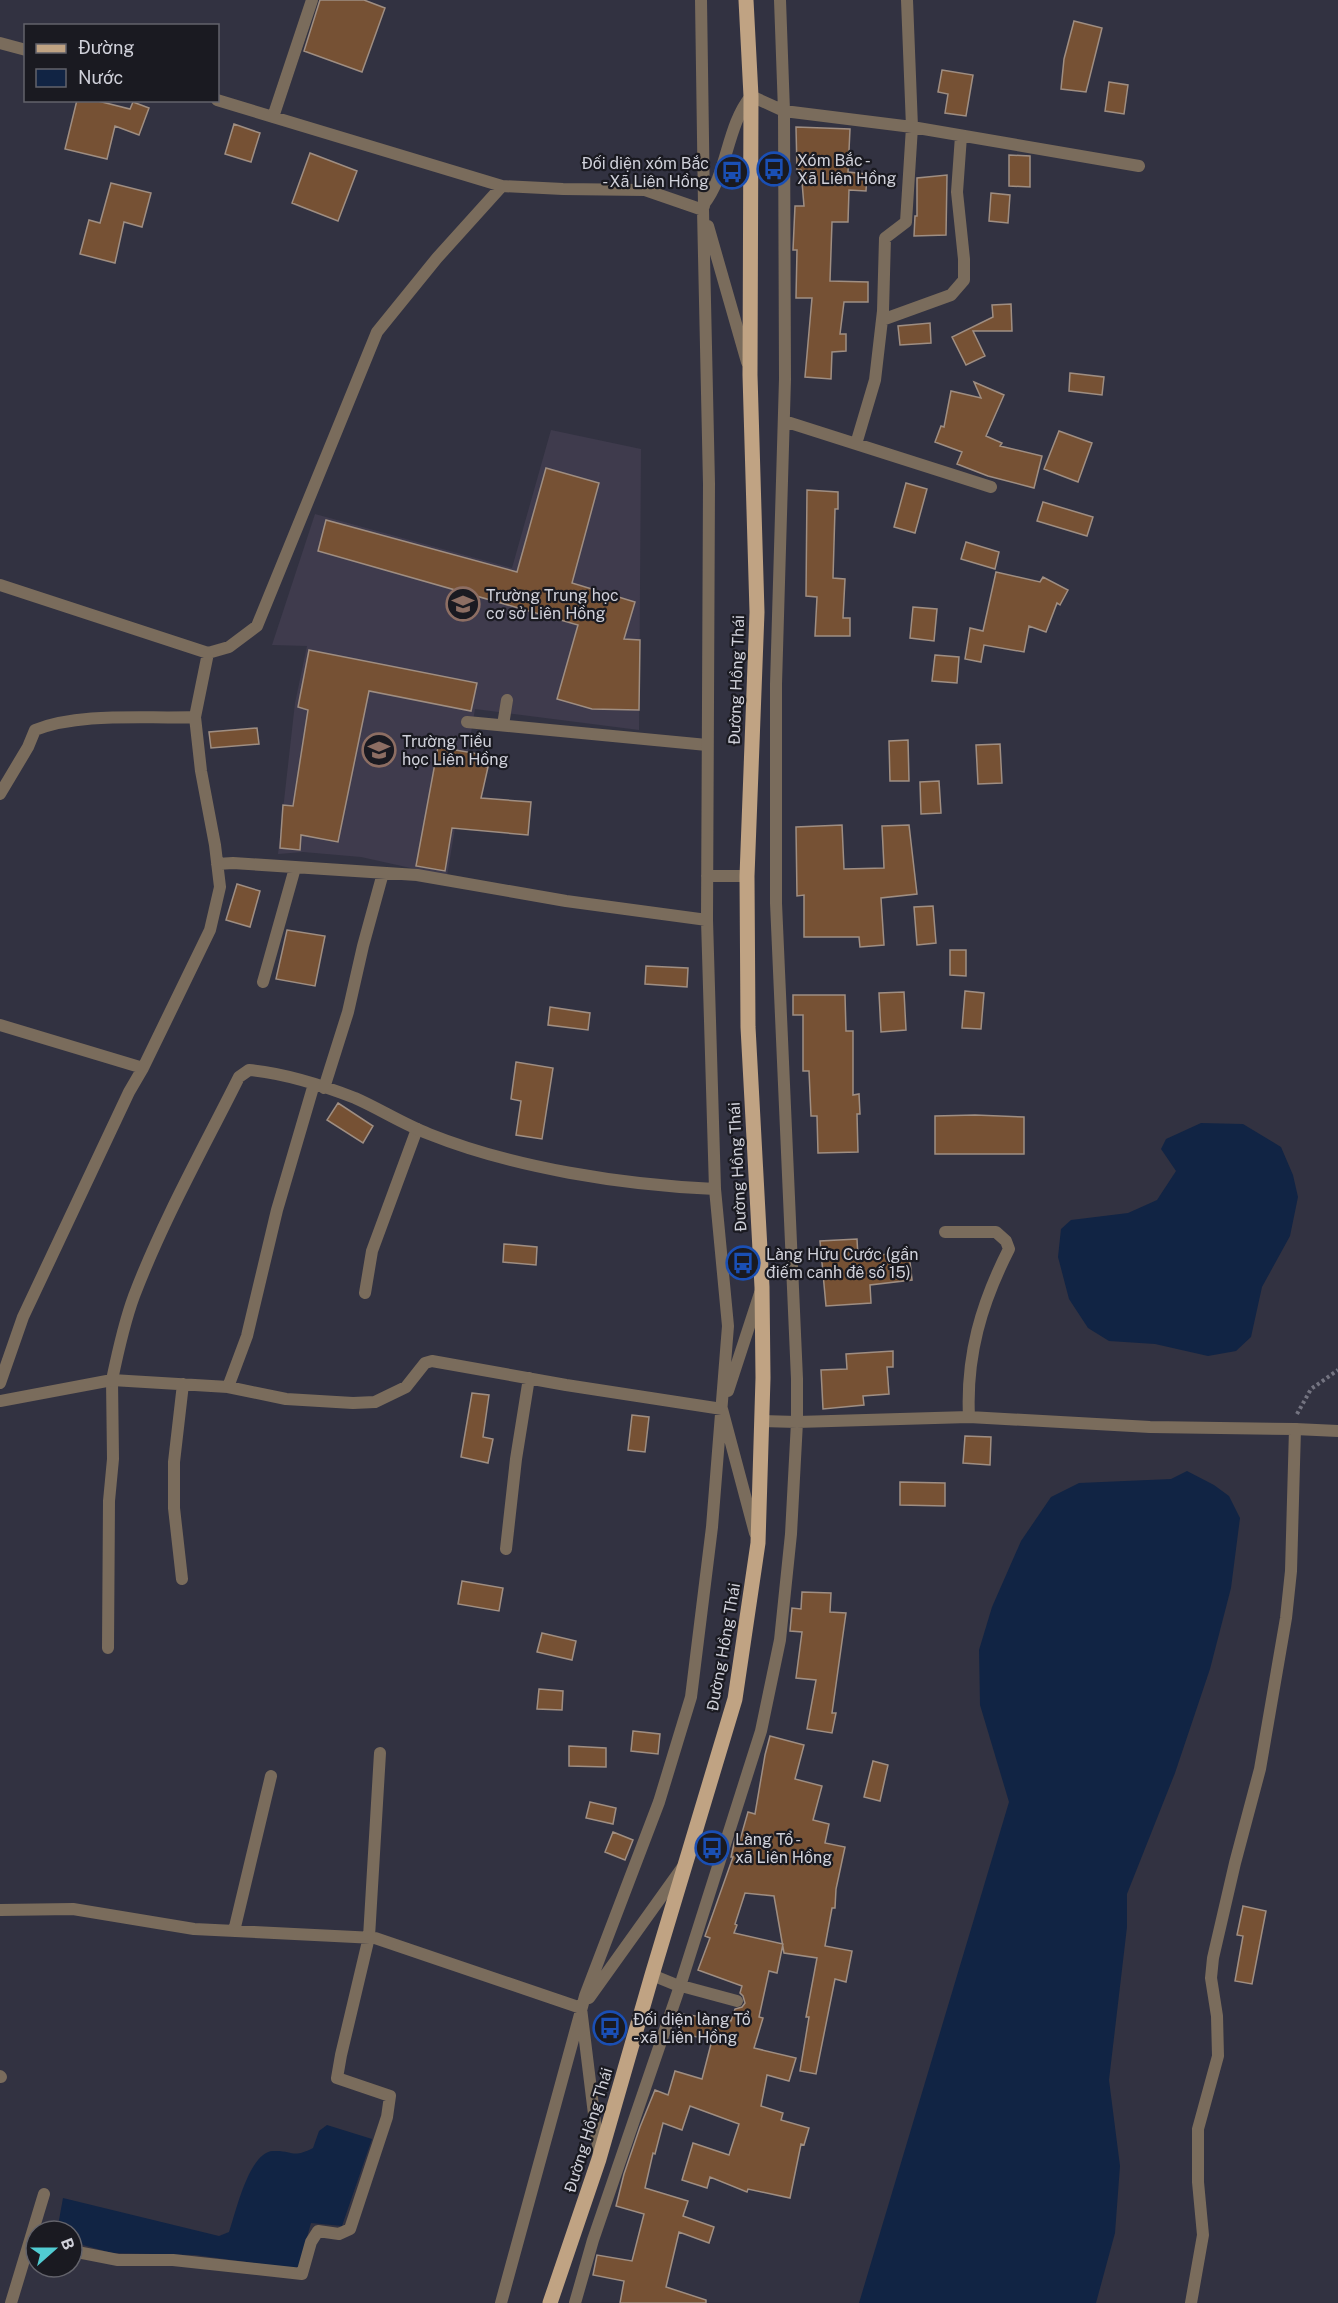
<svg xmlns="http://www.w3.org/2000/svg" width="1338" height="2303" viewBox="0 0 1338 2303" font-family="'Public Sans',sans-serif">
	<rect width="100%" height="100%" fill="#323241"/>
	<path fill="#3f3b4d" d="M551,430L641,449L639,730L475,709L447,876L361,857L303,852L278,854L295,703L307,646L272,645L315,514L512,568Z"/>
	<path fill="#112444" d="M1201,1123L1243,1124L1281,1147L1293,1175L1298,1197L1290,1236L1262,1287L1251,1337L1236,1351L1208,1356L1155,1344L1109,1341L1088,1328L1069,1299L1058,1257L1061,1229L1071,1220L1128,1213L1157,1200L1176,1171L1161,1149L1166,1139Z
		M1187,1471L1214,1485L1229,1496L1240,1518L1231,1588L1210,1669L1175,1773L1127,1894V1927L1109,2080L1120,2166L1115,2233L1096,2303H859L1009,1802L980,1705L979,1650L992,1607L1021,1541L1051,1497L1079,1483L1171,1479Z
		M327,2125L372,2139L342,2226L311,2223L298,2269L195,2255L112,2253L72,2242V2231H57L63,2198L219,2236L229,2232C236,2212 249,2152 273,2151C293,2150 292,2159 313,2148L319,2131Z"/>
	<path fill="#765134" stroke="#9f8e82" stroke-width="1.5" d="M320,0H364L385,8L362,72L304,51Z
		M1074,21L1102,28L1086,92L1061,89L1064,59Z
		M942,70L973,75L966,116L945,113L948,94L938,92Z
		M1109,82L1128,85L1124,114L1105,111Z
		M77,100H94L130,109L133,102L149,108L139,135L115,126L107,159L65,149Z
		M234,124L260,133L251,162L225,154Z
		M796,127L850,129L848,172L867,174L866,191L849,190L848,222H832L830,281L868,282V302H844L840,334H846V351L832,352L831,379L805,377L812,298H796L797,250H793L795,206H804L801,170H797Z
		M310,153L357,171L338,221L292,203Z
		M1009,155L1030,156V187L1009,186Z
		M947,175L946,235L914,236L915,216H917V178Z
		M111,183L151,193L142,227L124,222L115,263L80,254L89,220L100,223Z
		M991,193L1010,195L1008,223L989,221Z
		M1011,304L1012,331H973L985,356L966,365L952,337L993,317L992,305Z
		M930,323L931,343L900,345L898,326Z
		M1070,373L1104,377L1102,395L1069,391Z
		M974,382L1004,395L986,436L1002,443L1000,446L1042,456L1034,488L988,476L957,464L962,452L935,442L941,426L944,427L951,391L981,398Z
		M1059,431L1092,443L1078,482L1044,469Z
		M546,468L599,483L572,583L635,602L624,639L640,640L639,710L592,709L557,699L578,625L318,551L326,520L517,572Z
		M906,483L927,489L915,533L894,527Z
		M807,490L838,492V509H835L833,578L845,579L843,618H850V636H815L817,597L806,596Z
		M1043,502L1093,517L1087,536L1037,521Z
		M966,542L999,552L995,569L961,559Z
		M996,572L1040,582L1043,577L1068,590L1060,605L1057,603L1046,632L1029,626L1024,652L984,645L981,662L965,659L970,628L983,631Z
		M913,607L937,609L934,641L910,638Z
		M309,650L477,683L471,711L369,691L338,842L301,835L300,850L280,848L283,805L293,806L308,710L298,707Z
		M935,655L959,657L957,683L932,681Z
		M257,728L259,744L211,748L209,732Z
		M908,740L909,781H890L889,741Z
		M1000,744L1002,783L978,784L976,745Z
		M438,747L485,755L483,766L488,767L481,798L531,802L528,835L452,828L445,871L416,866Z
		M939,781L941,813L921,814L920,782Z
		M842,825L844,869L884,868L882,826L909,825L917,894L881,898L884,945L860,947L859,937H804V895L797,896L796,827Z
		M237,884L260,891L250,927L226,920Z
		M933,906L936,943L917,945L914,907Z
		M287,930L325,936L315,986L276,979Z
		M950,950H966V976L950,975Z
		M646,966L688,968L687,987L645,984Z
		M965,991L984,993L981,1029L962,1028Z
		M904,992L906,1030L881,1032L879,993Z
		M793,995H845L846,1031H853V1095L859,1094L860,1114H857L858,1152L818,1153L817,1116H811L809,1071H803V1015H793Z
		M550,1007L590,1013L588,1030L548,1025Z
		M516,1062L553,1068L542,1139L516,1135L521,1101L511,1099Z
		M338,1103L373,1126L363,1143L327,1120Z
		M975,1115L1024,1117V1154H935V1116Z
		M857,1239L858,1257L909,1252L912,1280L870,1285L871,1303L826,1306L820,1241Z
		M504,1244L537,1247L536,1265L503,1262Z
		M893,1351V1367H887L889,1394L863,1396L864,1405L823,1409L821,1370L847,1369L846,1354Z
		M472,1393L489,1395L483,1437L493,1439L488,1463L461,1457Z
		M632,1415L649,1417L645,1452L628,1450Z
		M965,1436L991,1437L990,1465L963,1463Z
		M900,1482L945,1483V1506L900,1505Z
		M462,1581L503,1588L499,1611L458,1604Z
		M802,1592L831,1593L830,1612L846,1613L832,1713H836L832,1733L807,1729L816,1680L796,1678L802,1632L790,1631L792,1608L801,1609Z
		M542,1633L576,1641L572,1660L537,1652Z
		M539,1689L563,1691L562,1710L537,1709Z
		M633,1731L660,1734L658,1754L631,1751Z
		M770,1736L804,1745L795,1779L822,1786L813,1820L829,1824L825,1843L845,1847L836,1889L835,1908H832L825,1946L852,1951L846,1982L835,1979L816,2074L800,2071L809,2017H806L817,1958L784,1953L774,1896L745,1893L735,1924L737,1925L734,1933L783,1944L777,1973L769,1971L759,2017L763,2018L754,2048L796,2058L789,2081L767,2075L761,2106L783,2113L781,2120L809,2128L804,2145L801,2144L790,2198L748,2189L747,2192L710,2177L707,2188L682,2180L693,2143L729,2155L739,2124L690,2106L682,2130L663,2123L655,2154L653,2153L645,2188L688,2201L683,2216L714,2227L709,2243L679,2232L666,2287L706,2300V2303H620L624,2281L593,2275L597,2255L632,2261L644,2214L616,2206L624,2174L640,2127L655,2090L668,2095L675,2071L702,2079L712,2040L678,2033L682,2014L731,2021L735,2009L742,2007L745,2003L743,1996L740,1993L742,1986L698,1970L710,1938L705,1936L733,1857H731L735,1839L740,1840L748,1812L755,1814L765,1755Z
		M569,1746L606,1748V1767L569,1766Z
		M873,1761L888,1765L880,1801L864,1797Z
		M590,1802L616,1808L613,1824L586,1818Z
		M613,1832L633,1840L625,1860L605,1852Z
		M1243,1906L1266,1911L1252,1984L1235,1981L1243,1936L1237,1935Z"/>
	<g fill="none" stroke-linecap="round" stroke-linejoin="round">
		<path stroke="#747481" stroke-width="4" stroke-dasharray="3 3" stroke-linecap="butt" d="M1297,1414L1311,1389L1338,1370"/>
		<path stroke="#7a6c5c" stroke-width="12" d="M467,722L707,745
			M503,725L507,700
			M365,1293L372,1251L417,1129
			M1295,1429L1338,1431
			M108,1648L109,1501L113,1459L112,1380"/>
		<path stroke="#7a6c5c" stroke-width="12" d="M701,0L704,206
			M0,43L26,50
			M217,100L502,186
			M273,117L312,0
			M704,204C728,173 726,127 751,96L784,111L912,127L1139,166
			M708,226L747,362
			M882,320L951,295L964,280V259L957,192L961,136
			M784,421L991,487
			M856,444L875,380L883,311L885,238L906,222L912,127L907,0
			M0,585L208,653
			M0,794L28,747L35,730C81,712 145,719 195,717
			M217,864L233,863L417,875L566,901L707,920
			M707,876H747
			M263,982L295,868
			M0,1025L143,1068
			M324,1088L348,1012L363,946L383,873
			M945,1232H996L1006,1241L1009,1249C981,1304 966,1356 969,1417
			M112,1380C118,1351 124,1323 134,1296C163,1220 203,1149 239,1077L249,1070C282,1073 324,1086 355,1098C380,1109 403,1124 429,1134C514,1168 623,1185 715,1189
			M0,1383L23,1317L129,1092L143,1068L210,930L220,887L215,845L201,771L195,717L208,653L229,647L257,626L377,332L437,258L502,186L563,189L645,190L703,210L709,484L707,920L715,1189L728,1326L712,1527L691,1697L659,1802L585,1996L501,2303
			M228,1387L247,1336L277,1210L314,1084
			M728,1391L760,1293
			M0,1401L112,1380L228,1387L286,1399L353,1403L375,1402L406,1387L425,1363L432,1361L566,1385L722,1409L755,1533
			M762,1421L797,1422L969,1417L1150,1427L1295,1429L1291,1571L1286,1618L1260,1769L1235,1863L1213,1958L1211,1978L1217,2016L1218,2056L1198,2129V2182L1203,2235L1191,2303
			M506,1549L516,1459L529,1378
			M182,1579L174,1508V1462L183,1384
			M0,1910L73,1909L194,1929L375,1938L581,2008L599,2155
			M234,1931L271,1776
			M652,1975L674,1984L737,2001
			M589,1998L682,1868
			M0,2076L1,2077
			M72,2251L118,2260H173L302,2274L311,2242L318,2231L339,2234L350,2229L387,2117L390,2096L337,2078L341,2055L369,1937L380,1753
			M11,2303L44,2194
			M575,2303L593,2240L680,1986L761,1731L780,1640L791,1534L797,1422V1379L776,903V684L785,379L784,111L780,0"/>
		<path stroke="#c0a383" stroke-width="15" d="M550,2303L599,2159L652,1975L735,1699L758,1543L763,1378L762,1287L748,1027L747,876L757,612L750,375L751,96L746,0"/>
	</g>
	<defs>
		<g id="bus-ring" transform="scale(1.725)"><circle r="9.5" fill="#1a1a21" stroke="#1a4fb4" stroke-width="1.5"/><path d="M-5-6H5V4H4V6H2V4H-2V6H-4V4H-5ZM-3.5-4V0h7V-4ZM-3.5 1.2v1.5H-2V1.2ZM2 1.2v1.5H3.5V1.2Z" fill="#1a4fb4"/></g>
		<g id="school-ring" transform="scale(1.725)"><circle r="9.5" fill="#1a1a21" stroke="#8d6e63" stroke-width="1.5"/><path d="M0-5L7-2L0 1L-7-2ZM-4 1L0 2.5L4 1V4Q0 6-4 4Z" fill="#8d6e63"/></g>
	</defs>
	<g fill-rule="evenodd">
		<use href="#bus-ring" x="774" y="169"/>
		<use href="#bus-ring" x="732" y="172"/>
		<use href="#school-ring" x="463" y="604"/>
		<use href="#school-ring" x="379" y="750"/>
		<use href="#bus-ring" x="743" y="1263"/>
		<use href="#bus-ring" x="712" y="1848"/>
		<use href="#bus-ring" x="610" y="2028"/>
	</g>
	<g text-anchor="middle" stroke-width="4.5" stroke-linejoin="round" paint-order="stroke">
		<g font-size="16" fill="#d0d1da" stroke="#1a1a21" text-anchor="start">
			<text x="797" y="166">Xóm Bắc -<tspan x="797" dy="18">Xã Liên Hồng</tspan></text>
			<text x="709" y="169" text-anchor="end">Đối diện xóm Bắc<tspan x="709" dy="18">- Xã Liên Hồng</tspan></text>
			<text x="486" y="601">Trường Trung học<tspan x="486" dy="18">cơ sở Liên Hồng</tspan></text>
			<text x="402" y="747">Trường Tiểu<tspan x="402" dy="18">học Liên Hồng</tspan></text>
			<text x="766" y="1260">Làng Hữu Cước (gần<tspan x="766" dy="18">điếm canh đê số 15)</tspan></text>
			<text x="735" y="1845">Làng Tổ -<tspan x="735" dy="18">xã Liên Hồng</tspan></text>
			<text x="633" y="2025">Đối diện làng Tổ<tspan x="633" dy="18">- xã Liên Hồng</tspan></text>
		</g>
		<g font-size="16" fill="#d0d1da" stroke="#1a1a21">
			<text transform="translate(736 680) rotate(-88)" y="6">Đường Hồng Thái</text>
			<text transform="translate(737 1167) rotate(-93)" y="6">Đường Hồng Thái</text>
			<text transform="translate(723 1647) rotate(-80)" y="6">Đường Hồng Thái</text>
			<text transform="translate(588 2130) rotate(-73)" y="6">Đường Hồng Thái</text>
		</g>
	</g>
	<rect x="24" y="24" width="195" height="78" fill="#1a1a21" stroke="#63636b" stroke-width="1.5"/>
	<rect x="36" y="44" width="30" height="9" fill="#c0a383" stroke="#63636b" stroke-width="1.5"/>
	<text x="78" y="54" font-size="18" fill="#d0d1da">Đường</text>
	<rect x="36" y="69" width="30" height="18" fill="#112444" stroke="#63636b" stroke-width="1.5"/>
	<text x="78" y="84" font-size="18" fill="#d0d1da">Nước</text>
	<g transform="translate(54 2249) rotate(69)"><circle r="28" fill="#1a1a21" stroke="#63636b" stroke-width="1.5"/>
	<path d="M0-4.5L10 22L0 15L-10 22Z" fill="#51ccd2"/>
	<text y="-9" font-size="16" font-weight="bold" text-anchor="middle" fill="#d0d1da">B</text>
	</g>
</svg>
